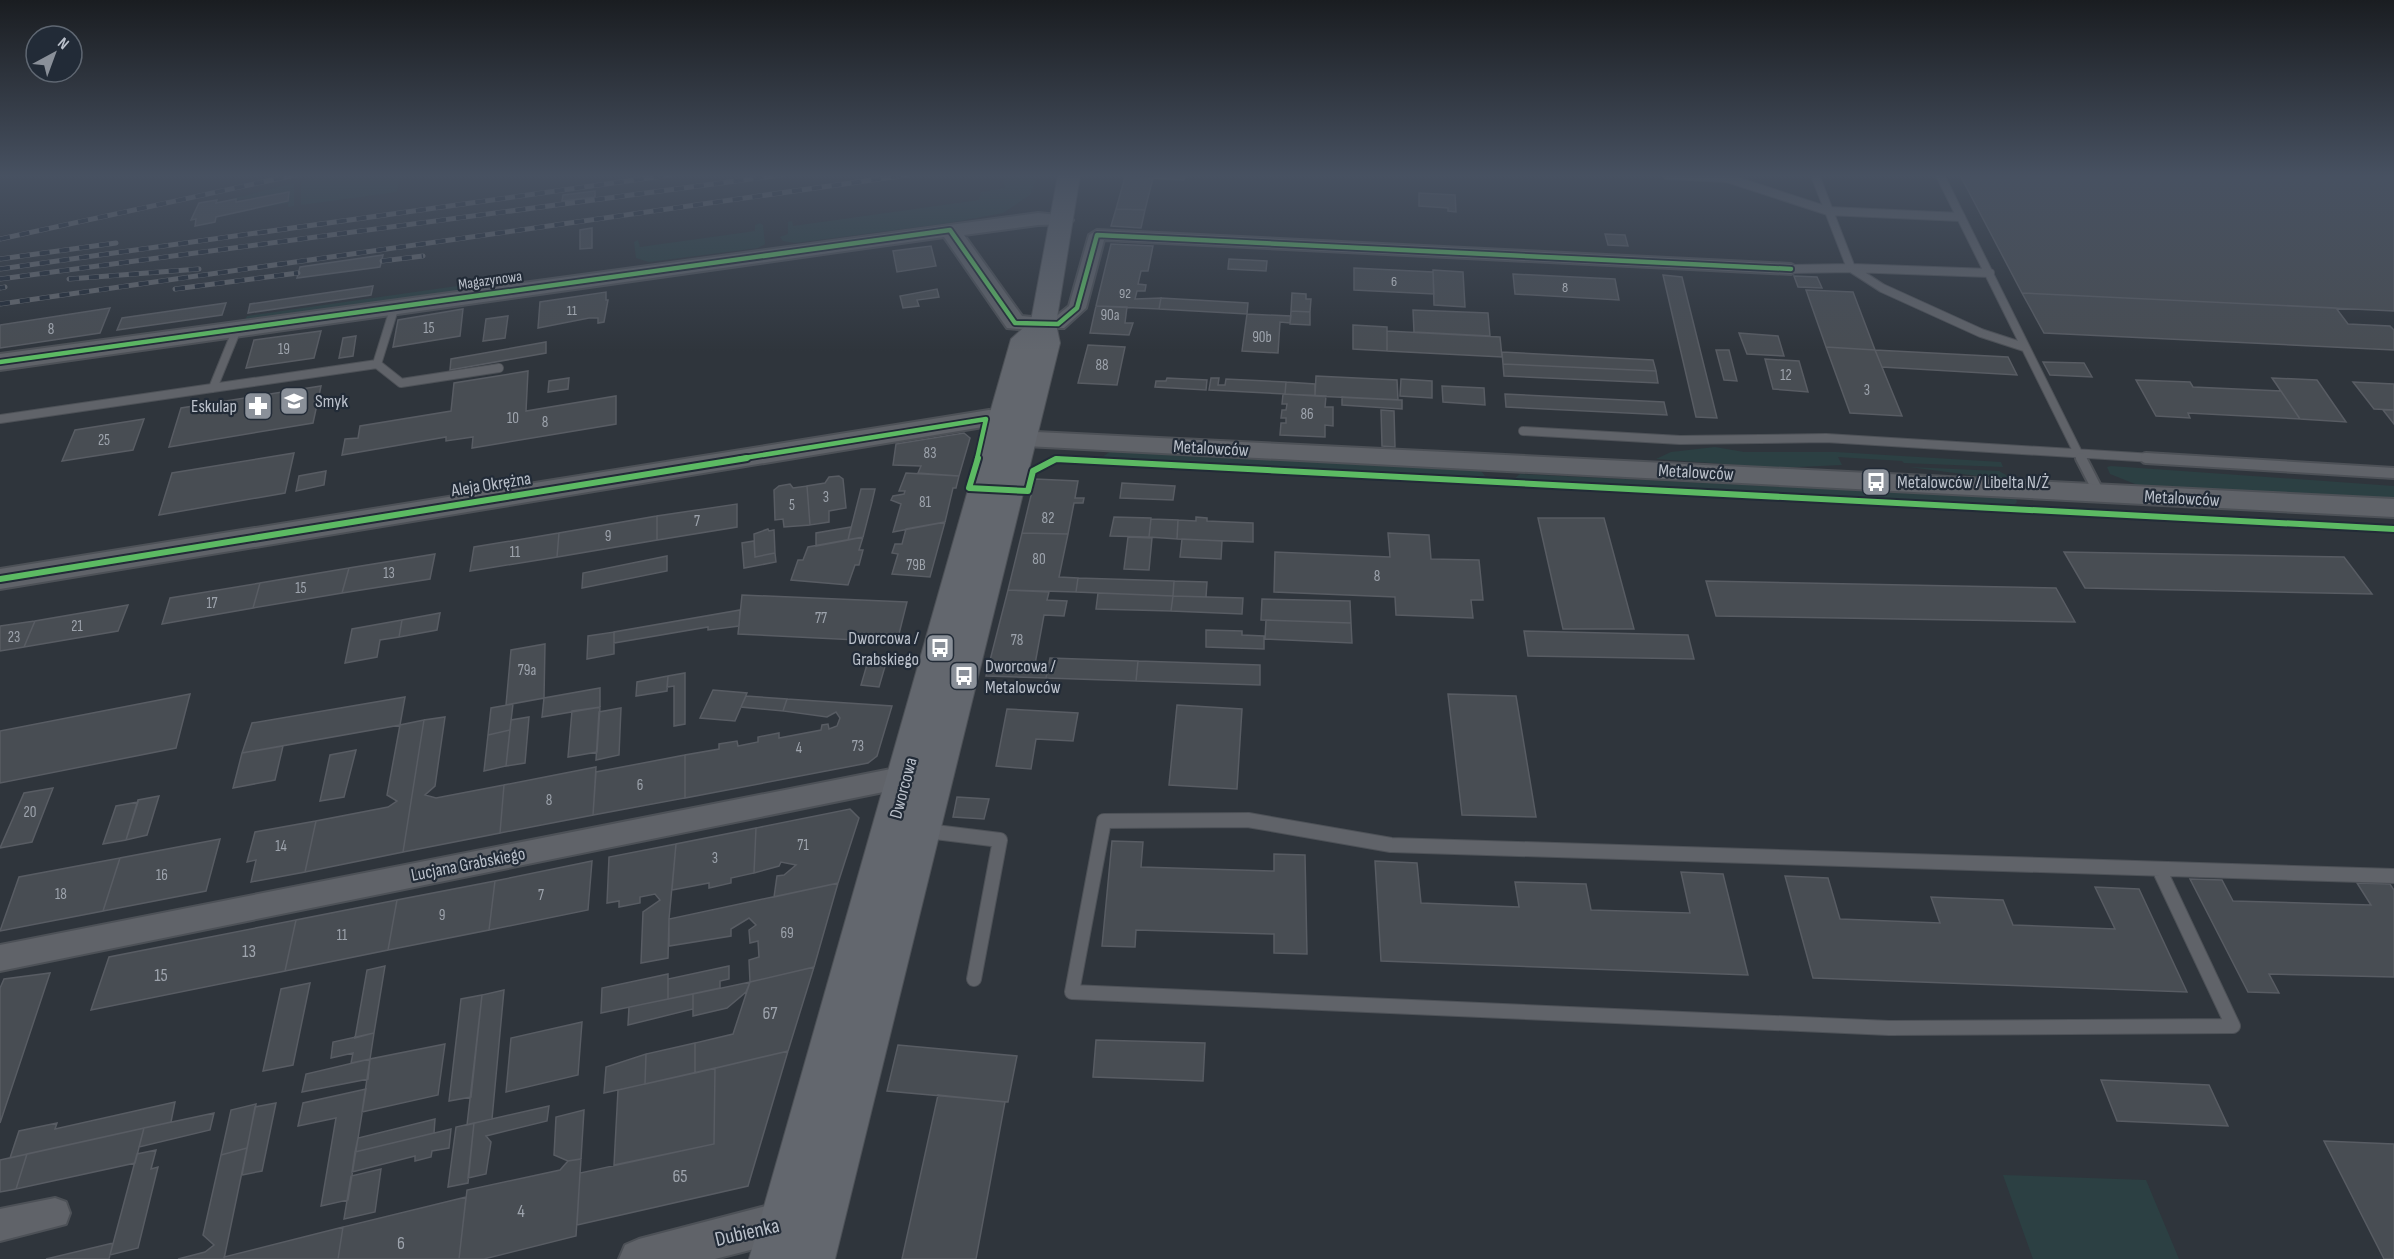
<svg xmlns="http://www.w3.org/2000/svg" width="2394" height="1259" viewBox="0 0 2394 1259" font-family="'Sofia Sans Condensed',sans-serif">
	<rect width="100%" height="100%" fill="#2f353c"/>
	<path fill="#2c4043" d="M330,175H401L397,192L301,205V181Z
		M1002,175H1037L1030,195L1003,213L949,223L795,243L783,241L780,237L788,234V222L792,221L793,226L979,200L981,192L1005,188Z
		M294,183V206L288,207V203L260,208L288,201L289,193L216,203Z
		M760,223L763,225L765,244L758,248L649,262L636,258L634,242L638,240L640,247L755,231V225Z
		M485,282L478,287L244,322L247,316Z
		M1715,447L1744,452H1836L2001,462L2003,467L1904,463L1902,461L1838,457L1842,465L1778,468L1656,459L1671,452Z
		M1111,451L1481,471L1486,477L1101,458Z
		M2111,466L2394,486V499L2140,486L2110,474L2107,467Z
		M1909,467L1999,471L2006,475L2008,480Z
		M1520,474L2016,498L2017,502L2014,505L1514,479Z
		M2003,1175L2146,1180L2179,1259H2033Z"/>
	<path fill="#484d53" stroke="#585c63" stroke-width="1.5" d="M1154,175H1185L1184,180L1153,178Z
		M1960,175H2394V311L2022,293Z
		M1125,177L1153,178L1145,210L1116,209Z
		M595,191V197L562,201L563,195Z
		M289,192L288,201L216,217L215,222L195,226L196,219L191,220L199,203L217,200L216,203L236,199V202Z
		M1419,193L1455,195L1456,212L1448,211V208L1419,206Z
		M1116,209L1145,210L1141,228L1111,226Z
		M592,228V248L580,249V230Z
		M1605,234L1625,235L1628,246L1608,245Z
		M1111,244L1153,246L1148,271H1141L1138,284L1146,285L1145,291H1137L1135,299L1161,298L1159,309L1096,306Z
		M931,246L936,266L897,272L893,251Z
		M383,255L380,267L297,278L300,267Z
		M1229,259L1267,261L1266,271L1228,269Z
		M1354,268L1433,272L1434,294L1354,290Z
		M1433,270L1463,272L1465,307L1434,305Z
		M1513,274L1615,279L1619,300L1515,294Z
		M1663,275L1682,277L1717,418L1696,417Z
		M1794,276L1817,277L1822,288L1798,287Z
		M373,286L371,295L248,313L250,304Z
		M937,289L939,297L917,300L919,306L903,308L900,296Z
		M1806,290L1853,292L1875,350L1826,347Z
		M606,292V300H608L604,322L598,323V318H589L538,328L540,302Z
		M1292,293L1306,294V299H1311L1310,312L1291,311Z
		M2022,293L2336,308L2348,324L2390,326L2394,330V350L2044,333Z
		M1161,298L1248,303L1247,314L1159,309Z
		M226,303L222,315L117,330L122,318Z
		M1096,306L1127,307L1125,323H1133L1129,335L1090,333Z
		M110,308L100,333L0,348V325Z
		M463,309L460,336L393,347L398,320Z
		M1413,310L1488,313L1490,336L1414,332Z
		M1291,311L1310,312V325L1290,324Z
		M1247,314L1291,316L1290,323L1280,322L1278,353L1242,351Z
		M508,316L505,338L483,341L486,319Z
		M1353,325L1387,327V351L1353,349Z
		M321,331L314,358L246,368L254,340Z
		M1387,331L1500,337L1502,357L1387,351Z
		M1739,333L1778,336L1784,356L1747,354Z
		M356,336L353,356L339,358L343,338Z
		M546,342V353L450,370L451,359Z
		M1088,345L1125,347L1117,385L1078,383Z
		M1826,347L1875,350L1902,416L1850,413Z
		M1716,350H1729L1737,381L1724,380Z
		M1875,350L2008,357L2017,375L1882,367Z
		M1502,352L1653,360L1656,371L1503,364Z
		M1765,359L1799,361L1808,392L1773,389Z
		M2043,362L2084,363L2092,377L2050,375Z
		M1503,364L1656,371L1658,383L1504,376Z
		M528,371L526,411L616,396V424L472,448L473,437L446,441V437L342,455L345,439L358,438L360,426L451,411L454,383Z
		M1316,376L1397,380L1398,400L1315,396Z
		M569,378L568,389L548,392L549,381Z
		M1167,378L1207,380L1206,390L1155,387L1156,381H1166Z
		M1211,378H1219L1218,385H1225L1226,379L1286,382L1285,394L1209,390Z
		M2272,378L2317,380L2346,422L2300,419Z
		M1401,379L1432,381V398L1400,396Z
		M2136,380L2190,382L2193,387L2281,391L2300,419L2188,413L2190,418L2156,416Z
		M1286,382L1315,384V396L1285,394Z
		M2353,382L2394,384V410L2374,409Z
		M321,386L313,423L169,447L181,408Z
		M1442,386L1484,388L1485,405L1443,402Z
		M1283,394L1326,396L1325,407H1333V426L1325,425V437L1280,435L1281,423H1286V418H1281L1282,410H1286L1287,404H1282Z
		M1505,394L1664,402L1667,415L1506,407Z
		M1342,397L1402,400V409L1342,405Z
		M1381,410L1394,411L1395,447L1382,446Z
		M2383,410H2394V424Z
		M144,419L133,450L62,461L75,430Z
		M964,433L970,438L959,476L918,473L921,466L893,465L896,444Z
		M294,453L285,493L159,515L172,473Z
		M326,471L324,485L296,491L299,476Z
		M906,473L959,476L956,488H953L945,522L893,532L901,504L891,500L893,496L904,494L905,491H899Z
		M839,476L843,479L846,508L829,511V522L810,525L807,486L825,483L829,477Z
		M1035,479L1078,481L1075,498H1084L1083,503H1074L1068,534L1022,533Z
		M1122,483L1175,486L1173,500L1120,498Z
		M790,484L793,488L807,486L810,525L784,527L783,519L775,520L774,490L779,486Z
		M861,489H875L872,502L863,537L848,540Z
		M737,504V527L657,540V516Z
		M657,516V540L557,557L559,533Z
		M1114,517L1151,518L1149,537L1110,536Z
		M1196,517L1207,518V521L1253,523V542L1177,539L1178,520L1196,521Z
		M1538,518H1604L1634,629H1563Z
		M1151,519L1178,520L1177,539L1149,537Z
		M945,522L930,577L892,574L898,554L892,553L895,544H902L906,529Z
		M851,527L848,540L816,546V533Z
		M768,529L769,531L774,530L775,553L755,557L754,534Z
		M559,533L557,557L470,571L474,547Z
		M1022,533L1068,534L1059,577L1078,578L1076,592L1008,590Z
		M1388,533L1429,535L1431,559L1479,560L1483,600H1471L1473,618L1396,615L1395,597L1274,592L1275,552L1390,557Z
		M863,537L859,550H863L859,565H855L848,585L791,580L798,560H803L808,547Z
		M1128,537L1152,538L1149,570L1124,569Z
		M1182,539L1222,541L1221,559L1180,557Z
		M754,541L755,557L775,553L776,562L744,568L742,543Z
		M2064,552L2344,557L2372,594L2085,588Z
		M435,554L430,579L342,593L349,568Z
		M667,556V571L582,588L583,573Z
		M349,568L342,593L253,608L260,583Z
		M1078,578L1174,581L1173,596L1076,592Z
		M1174,581L1207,582L1206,597L1173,596Z
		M1706,581L2056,588L2075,622L1716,616Z
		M260,583L253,608L162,624L170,598Z
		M1008,590L1049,592L1047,600L1067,601L1064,616L1044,615L1035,664L1048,665L1046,678L986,676Z
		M1098,593L1173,596L1171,611L1096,609Z
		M742,595L907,602L897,642L738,634Z
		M1173,596L1243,598L1242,614L1171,611Z
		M1262,599L1350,601L1351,623L1261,620Z
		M128,605L118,631L24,647L35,621Z
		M740,610L739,626L708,630V627L614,643V632Z
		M440,613L437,630L399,637L402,620Z
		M402,620L399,637L380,640L377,657L345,663L352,629Z
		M1266,620L1351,623L1352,643L1265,639Z
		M35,621L24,647L0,651V626Z
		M1206,630L1242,631V635L1264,636V649L1206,647Z
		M1524,631L1688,635L1694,659L1528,656Z
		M614,632V654L587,659L588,636Z
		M545,644L544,698L506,705L511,650Z
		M1050,658L1138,661L1136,681L1046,678Z
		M868,661L886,663L879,687L861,685Z
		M1138,661L1260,665V685L1136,681Z
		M685,673V724L674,726V686L667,687L668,676Z
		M668,676L667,691L636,696L637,682Z
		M600,688V707L542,717L544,698Z
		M713,690L747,693L735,721L700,718Z
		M190,694L176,748L0,783V731Z
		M1448,694L1516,696L1536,817L1462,815Z
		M746,696L787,699L783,711L741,707Z
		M405,697L400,725L242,753L252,723Z
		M787,699L892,706L877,756L868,763L685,798V755L719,749V744L737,741L738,746L758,742V737L779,733V738L821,730L822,725L828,724L829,729L837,726L840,718L836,712L827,717L783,711Z
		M513,704L510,730L488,735L491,708Z
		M1177,705L1242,709L1237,789L1169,785Z
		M600,707L597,752L568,757L572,711Z
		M621,708L619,755L596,760L599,712Z
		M1007,709L1078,713L1073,741L1036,739L1031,769L996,766Z
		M445,717L435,786L425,795L436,798L504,785L500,833L403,852L424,720Z
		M529,717L525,763L506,766L511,720Z
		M424,720L403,852L305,872L316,821L388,807L397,801L387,795L400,725Z
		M510,730L506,766L484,771L488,735Z
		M283,746L275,780L233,788L242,753Z
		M356,750L344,797L320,801L330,755Z
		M685,755V798L593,815L596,772Z
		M596,767L593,815L500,833L504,785Z
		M53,788L32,842L0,848L24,793Z
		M159,796L147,835L126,840L138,800Z
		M957,797L989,799L984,819L953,817Z
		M138,802L126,840L103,844L116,806Z
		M850,809L859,818L838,883L774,897L777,876L784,875L796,865L781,862L779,866L754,873L756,828Z
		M316,821L305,872L251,882L256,860L247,862L255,832Z
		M756,828L754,873L731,878V883L709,888V883L672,890L676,844Z
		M220,839L206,891L103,911L120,858Z
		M1112,841L1143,842L1141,867L1274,871V854L1305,855L1307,954L1274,953V934L1136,930L1135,947L1102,946Z
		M676,844L669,919L668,958L641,963L643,912L660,900L655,894L640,897V903L619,907V901L607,903L609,857Z
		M120,858L103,911L0,931L19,877Z
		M592,861L588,910L489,930L495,881Z
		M1375,861L1417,863L1421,903L1519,907L1515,882L1586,884L1591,910L1690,913L1681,872L1723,874L1748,975L1381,961Z
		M1785,876L1828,878L1840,919L1940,923L1931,897L2003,900L2013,925L2115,929L2095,887L2139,889L2187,992L1813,978Z
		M2190,879L2222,880L2233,901L2371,905L2357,883L2390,884L2394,890V977L2269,974L2279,993L2248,992Z
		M495,881L489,930L388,950L397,900Z
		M838,883L814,967L750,982L749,960L759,957L758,941L750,943L749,930L756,925L749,918L731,929V936L669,946V919Z
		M397,900L388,950L285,971L296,920Z
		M296,920L285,971L91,1010L109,957Z
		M385,966L374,1033L355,1038L367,970Z
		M729,966V979L720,981V988L668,999V979Z
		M814,967L788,1051L695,1073V1043L733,1034L750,982Z
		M50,973L0,1123V988L4,979Z
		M668,974V999L601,1013L602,988Z
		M750,982L746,992L727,1008L693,1016V994Z
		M310,983L293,1065L263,1071L281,989Z
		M504,990L492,1119L467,1125L482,995Z
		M693,994V1009L628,1025L629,1007Z
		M482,995L471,1097L449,1101L461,999Z
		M582,1022L578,1075L506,1092L511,1038Z
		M374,1033L370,1059L351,1063L353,1053L331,1058L333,1042Z
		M1096,1040L1205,1043L1203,1081L1093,1077Z
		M695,1043V1073L645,1084L646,1054Z
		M445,1044L438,1095L362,1112L370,1059Z
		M898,1045L1017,1056L1008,1102L887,1091Z
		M788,1051L748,1186L577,1225L580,1173L714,1144L715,1068Z
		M646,1054L645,1084L604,1093L606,1067Z
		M370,1059L368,1079L302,1092L306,1074Z
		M715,1068L714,1144L614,1165L618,1090Z
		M2101,1080L2209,1085L2228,1126L2117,1121Z
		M366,1089L348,1200L321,1206L336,1118L298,1126L303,1103Z
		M938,1095L1005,1102L976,1259H902Z
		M175,1102L171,1122L10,1158L19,1131L57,1123L55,1129Z
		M276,1103L262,1171L242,1175L255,1107Z
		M256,1104L247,1148L221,1155L231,1110Z
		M549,1106L547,1121L486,1136L491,1142L486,1174L468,1178L474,1123Z
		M584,1110L581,1159L568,1161L554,1155L556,1117Z
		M214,1113L210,1130L139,1147L144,1128Z
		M435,1119L434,1133L355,1152L358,1138Z
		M474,1123L468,1183L448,1187L456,1127Z
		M144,1128L135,1163L16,1189L27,1154Z
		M451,1129L449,1148L432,1151L431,1157L415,1161V1156L352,1172L355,1152Z
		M2324,1141L2394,1144V1259H2384Z
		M247,1148L224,1259H178L205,1252L214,1245L203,1235L221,1155Z
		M156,1150L151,1169L158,1167L138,1248L110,1255L137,1154Z
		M27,1154L16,1189L0,1192V1160Z
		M581,1159L576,1236L484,1259H459L467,1190L560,1170L568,1161Z
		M381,1169L375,1212L344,1219L351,1176Z
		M466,1197L459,1259H338L343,1227Z
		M343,1227L338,1259H224V1257Z
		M113,1243L109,1259H46Z"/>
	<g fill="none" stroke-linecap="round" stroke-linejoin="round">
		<g stroke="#4d5157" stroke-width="10">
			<path id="service-far2" d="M1667,175L1727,178L1828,211L1961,217
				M1815,175L1851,268L1882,288L1981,333L2024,347
				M1940,175L2081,459
				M1791,269L1851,268L1990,273
				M377,364L395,306
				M213,388L237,329
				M0,419L377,364L401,383L499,368
				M1523,431L1680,440L1826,438L2170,459"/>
		</g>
		<g stroke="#4d5157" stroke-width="14">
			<path id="service-far1" d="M2081,458L2099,493
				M2146,458L2394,473"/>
		</g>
		<g stroke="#4d5157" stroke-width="16">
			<path id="service" d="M927,831L1000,840L974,979
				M2159,869L2233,1026L1889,1028L1072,992L1104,821L1248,820L1391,845L2394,876"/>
		</g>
		<g stroke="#4d5157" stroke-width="4">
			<path id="minor" d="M1097,230L1791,264L1800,269L1791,274L1104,240L1086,308L1064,328H1037L1034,324L1037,320L1054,318L1069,306L1089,235Z
				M906,766L923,770L926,777L923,784L0,971V945Z
				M55,1198L66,1202L70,1213L66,1224L0,1241V1209Z"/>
		</g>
		<g stroke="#4d5157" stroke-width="4">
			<path id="tertiary" d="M1038,213L1069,216L1073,220L1069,224L1038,225L964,235L1022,316L1051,319L1054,324L1051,329L1043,331L1007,328L944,237L0,370V354Z
				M989,410L1035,414L1038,420L1035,426L1026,428L989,426L0,589V569Z
				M998,430L2394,499V517L989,444L985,438L989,432Z
				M781,1202L797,1203L811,1209L817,1223L811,1237L797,1243L781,1242L715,1259H619L625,1245L639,1239Z"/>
		</g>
		<g stroke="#4d5157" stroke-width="2">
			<path id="secondary" d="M1058,175H1080L1056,324L1060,343L835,1259H749L1011,339L1031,321Z"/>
		</g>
		<use href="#service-far2" stroke="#606369" stroke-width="8"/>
		<use href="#service-far1" stroke="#606369" stroke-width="10"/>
		<use href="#service" stroke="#606369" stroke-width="14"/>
		<use href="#minor" fill="#606369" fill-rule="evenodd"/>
		<use href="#tertiary" fill="#606369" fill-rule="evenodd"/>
		<use href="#secondary" fill="#63676e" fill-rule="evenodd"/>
		<g stroke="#63676d" stroke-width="5">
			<path id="rail" d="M0,239L295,175
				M0,259L116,243
				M382,261L423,256
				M0,269L670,175
				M0,279L781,175
				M69,279L199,269
				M0,288L5,287
				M175,289L298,273
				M0,304L907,175"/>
		</g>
		<use href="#rail" stroke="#222b37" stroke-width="4" stroke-dasharray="10" stroke-linecap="butt"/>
		<g stroke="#222b37" stroke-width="8">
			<path id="cycleway-far1" d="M0,362L950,230L1015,323L1058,324L1077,308L1097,235L1791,269
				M738,459L986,419L977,459
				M1056,459H1060"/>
		</g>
		<g stroke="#222b37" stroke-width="10">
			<path id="cycleway" d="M978,458L969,488L1028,491L1033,471L1056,459L2394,529
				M0,579L747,458"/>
		</g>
		<use href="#cycleway-far1" stroke="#5cba63" stroke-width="4.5"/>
		<use href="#cycleway" stroke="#5cba63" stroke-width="6"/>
	</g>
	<linearGradient id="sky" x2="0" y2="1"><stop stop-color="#1a1d21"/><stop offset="0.5" stop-color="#475161"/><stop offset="1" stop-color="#475161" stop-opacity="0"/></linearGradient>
	<rect width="2394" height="351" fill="url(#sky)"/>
	<defs>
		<g id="school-square" transform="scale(1.5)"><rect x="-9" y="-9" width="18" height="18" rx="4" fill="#8a9099" stroke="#222b37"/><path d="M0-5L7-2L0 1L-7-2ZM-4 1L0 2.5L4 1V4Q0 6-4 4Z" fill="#fff"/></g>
		<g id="pharmacy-square" transform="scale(1.5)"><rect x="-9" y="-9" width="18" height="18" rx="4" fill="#8a9099" stroke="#222b37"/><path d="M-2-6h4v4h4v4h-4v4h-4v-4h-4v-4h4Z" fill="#fff"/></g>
		<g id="bus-square" transform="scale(1.5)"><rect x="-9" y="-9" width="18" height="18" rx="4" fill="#8a9099" stroke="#222b37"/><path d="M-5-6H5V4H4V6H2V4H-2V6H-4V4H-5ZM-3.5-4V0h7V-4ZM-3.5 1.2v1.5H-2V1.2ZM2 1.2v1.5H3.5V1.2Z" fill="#fff"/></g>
	</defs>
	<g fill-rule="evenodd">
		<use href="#school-square" x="294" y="401"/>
		<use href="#pharmacy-square" x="258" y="406"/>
		<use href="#bus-square" x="1876" y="482"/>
		<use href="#bus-square" x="940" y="648"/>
		<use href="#bus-square" x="964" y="676"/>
	</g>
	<g text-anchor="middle" stroke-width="4.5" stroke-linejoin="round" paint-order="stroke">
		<g font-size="14" fill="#9ea4ad">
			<text x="1394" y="286">6</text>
			<text x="1565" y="292">8</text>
			<text x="1125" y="298">92</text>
			<text x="572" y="315">11</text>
		</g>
		<g font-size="15" fill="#bbc1cb" stroke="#222b37">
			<text transform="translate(490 280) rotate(-8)" y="5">Magazynowa</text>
		</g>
		<g font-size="15" fill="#9ea4ad">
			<text x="1110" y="320">90a</text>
			<text x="429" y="333">15</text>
			<text x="51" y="334">8</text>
			<text x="1262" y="342">90b</text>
			<text x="284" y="354">19</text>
			<text x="1102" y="370">88</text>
			<text x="1786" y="380">12</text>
			<text x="1867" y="395">3</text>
			<text x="1307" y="419">86</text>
			<text x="513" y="423">10</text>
			<text x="545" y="427">8</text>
			<text x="104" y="445">25</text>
			<text x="930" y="458">83</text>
			<text x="826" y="502">3</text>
			<text x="925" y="507">81</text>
			<text x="792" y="510">5</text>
			<text x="1048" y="523">82</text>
			<text x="697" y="526">7</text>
			<text x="608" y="541">9</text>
			<text x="515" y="557">11</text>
			<text x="1039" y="564">80</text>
			<text x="916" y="570">79B</text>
			<text x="389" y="578">13</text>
			<text x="1377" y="581">8</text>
			<text x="301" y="593">15</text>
			<text x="212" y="608">17</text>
			<text x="821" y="623">77</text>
			<text x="77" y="631">21</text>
			<text x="14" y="642">23</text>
			<text x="1017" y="645">78</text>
			<text x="527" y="675">79a</text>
			<text x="858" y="751">73</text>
			<text x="799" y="753">4</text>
			<text x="640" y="790">6</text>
			<text x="549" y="805">8</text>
			<text x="30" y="817">20</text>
			<text x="803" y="850">71</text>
			<text x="281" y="851">14</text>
			<text x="715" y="863">3</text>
			<text x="162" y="880">16</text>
			<text x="61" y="899">18</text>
			<text x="541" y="900">7</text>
			<text x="442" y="920">9</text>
			<text x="787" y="938">69</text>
			<text x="342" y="940">11</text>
		</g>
		<g font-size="18" fill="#bbc1cb" stroke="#222b37" text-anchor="start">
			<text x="315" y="407">Smyk</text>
			<text x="237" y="412" text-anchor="end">Eskulap</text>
			<text x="1897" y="488">Metalowców / Libelta N/Ż</text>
			<text x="919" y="644" text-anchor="end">Dworcowa /<tspan x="919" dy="21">Grabskiego</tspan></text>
			<text x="985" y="672">Dworcowa /<tspan x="985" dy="21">Metalowców</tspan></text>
		</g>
		<g font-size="18" fill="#bbc1cb" stroke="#222b37">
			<text transform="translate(1211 448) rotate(3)" y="6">Metalowców</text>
			<text transform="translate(1696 472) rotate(3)" y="6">Metalowców</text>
			<text transform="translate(491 484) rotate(-9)" y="6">Aleja Okrężna</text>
			<text transform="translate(2182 498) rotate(3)" y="6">Metalowców</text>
			<text transform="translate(903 788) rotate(-75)" y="6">Dworcowa</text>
			<text transform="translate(468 864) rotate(-11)" y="6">Lucjana Grabskiego</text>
		</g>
		<g font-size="18" fill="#9ea4ad">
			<text x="249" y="957">13</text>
			<text x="161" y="981">15</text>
			<text x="770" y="1019">67</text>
			<text x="680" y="1182">65</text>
			<text x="521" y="1217">4</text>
			<text x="401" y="1249">6</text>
		</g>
		<g font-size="21" fill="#bbc1cb" stroke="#222b37">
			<text transform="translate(747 1232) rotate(-13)" y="7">Dubienka</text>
		</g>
	</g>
	<g transform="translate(54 54) rotate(41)"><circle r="28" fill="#222b37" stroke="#5f6772" stroke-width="1.5"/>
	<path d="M0-4.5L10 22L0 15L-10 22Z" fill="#8a9099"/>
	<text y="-9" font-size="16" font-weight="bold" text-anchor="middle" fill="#bbc1cb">N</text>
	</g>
</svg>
